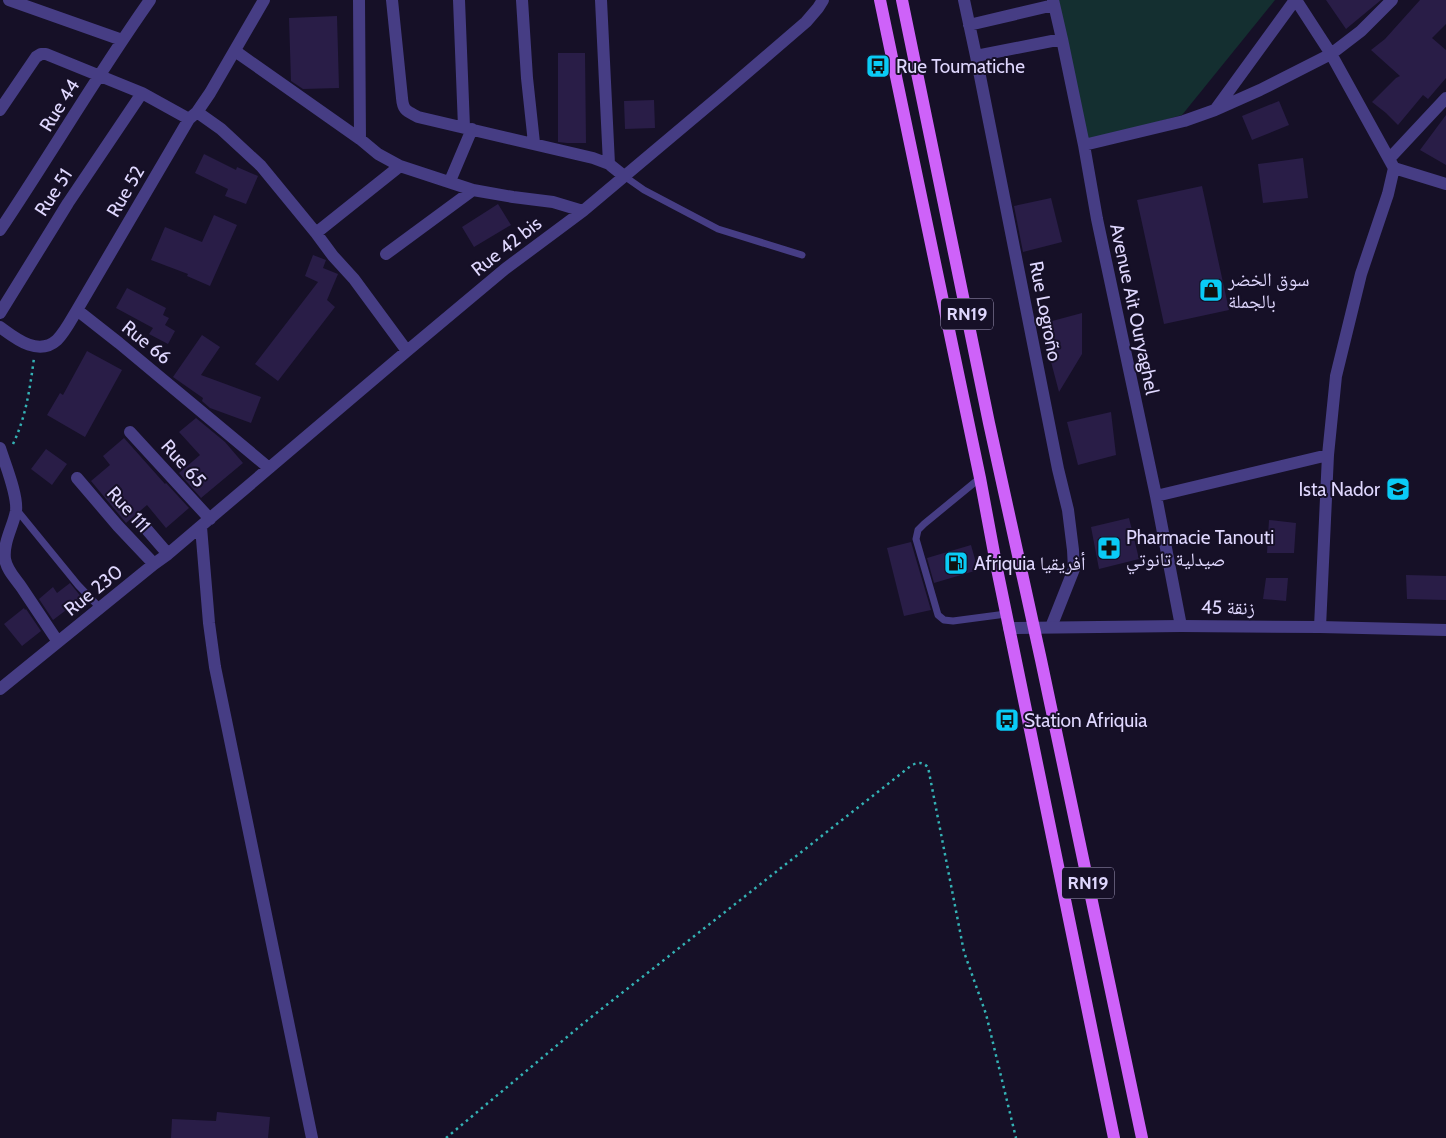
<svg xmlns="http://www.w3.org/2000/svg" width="1446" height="1138" viewBox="0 0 1446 1138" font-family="Cabin,'Noto Naskh Arabic',sans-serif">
	<rect width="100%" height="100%" fill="#161027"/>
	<path fill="#142f30" d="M1050,0H1275L1182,115L1080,144Z"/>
	<path fill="#291d47" d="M1326,0H1381L1346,29Z
		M1420,0H1446V24L1432,38L1446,50V78L1428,99L1423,95L1398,125L1386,113L1372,102L1396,78L1400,76L1371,50L1385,39Z
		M337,16L339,88L303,89L291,81L289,18Z
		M558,53H585L586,143H567L558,142Z
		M654,100L655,128L625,129L624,101Z
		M1279,101L1289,125L1252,140L1242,116Z
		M1446,115V165L1420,150Z
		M204,154L236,170L237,167L258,176L246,204L225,196L228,189L195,173Z
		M1303,158L1308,198L1263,203L1258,164Z
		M1202,186L1229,310L1164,324L1137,200Z
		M1051,198L1062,242L1023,252L1014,206Z
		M498,204L511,225L474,247L462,227Z
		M214,215L237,225L210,286L187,276L188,274L151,260L165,227L202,242Z
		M313,255L326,260L323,268L338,274L327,300L335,307L278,381L255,364L318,282L305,276Z
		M127,288L166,308L163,315L169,318L165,325L175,331L168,344L149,334L153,328L116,308Z
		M1082,313V354L1059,392L1041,324Z
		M202,335L220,347L201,375L261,397L251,423L210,408L202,401L203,398L173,377Z
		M87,351L122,370L85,437L47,415L60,393L63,395Z
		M1111,412L1116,455L1078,465L1067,422Z
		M196,418L225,442L243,463L201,498L179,473L200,455L179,432Z
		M124,438L165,484L166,483L189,508L166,528L147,505L126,523L91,481L110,465L103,456Z
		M46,449L67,464L52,485L31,469Z
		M1129,518L1139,559L1099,569L1091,527Z
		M1269,520L1296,523L1294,553H1267Z
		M911,542L931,610L904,616L887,548Z
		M971,545L978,570L934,583L927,558Z
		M1406,575L1446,576V600L1407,599Z
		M1266,578H1288L1286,601L1263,599Z
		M70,583L82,598L53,620L39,599L53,587L57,593Z
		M24,608L25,610L26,609L41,631L22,646L4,624Z
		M217,1112L270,1117L268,1138H171L172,1119L216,1121Z"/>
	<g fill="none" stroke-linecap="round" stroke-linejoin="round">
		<path stroke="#34b2b5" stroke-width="2.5" stroke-dasharray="2.5 4" stroke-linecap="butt" d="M13,444C26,417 30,388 34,358
			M446,1138L585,1022L912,765C919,762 922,762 928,767L964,952L986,1014L1016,1138"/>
		<path stroke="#463d84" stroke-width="7" d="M624,176L644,190L718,229L802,255
			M980,478L924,524L918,530L916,539L938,615L944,620L953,621L1006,614
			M16,509L78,585L100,608"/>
		<path stroke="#463d84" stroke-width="12" d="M9,0L122,40
			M359,0L360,139
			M392,0L402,98C403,111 407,111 418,117L593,158L609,164L624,176
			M459,0L464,127
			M522,0L527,78L534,143
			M601,0L609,164
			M964,0L976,56L1058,469L1068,510L1073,550L1074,569L1051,627
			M1053,0L1062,39L1084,145L1097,219L1156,496L1181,626
			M1296,0L1331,54L1394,168
			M969,25L1054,5
			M235,51L360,139L378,154L400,166L473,190L513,197L553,202L583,211
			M976,56L1062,39
			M0,110L36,57L41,54H46L142,93L189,119
			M1215,110L1295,0
			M197,112L221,129L261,166L316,233L333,256L354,279L407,351
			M1084,145L1184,121L1215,110L1260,90L1331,54L1361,31L1392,0
			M1389,159L1446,98
			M1394,168L1446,184
			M450,181L472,129
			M0,230C51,154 97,75 150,0
			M316,233L400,166
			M386,254L473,190
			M77,310L119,343L269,468
			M0,313L68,203L142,93
			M0,327C15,338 38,357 57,340C65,332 71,320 77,310L189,119L197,112L210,93L264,0
			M130,432L210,519
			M0,448C5,464 18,495 16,511C13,527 3,542 5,559C7,571 16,579 22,588C34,606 46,624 58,642
			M77,478L118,526L154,564
			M1156,496L1328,455
			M142,524L168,554
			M201,527L209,623L215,667L312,1138
			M1320,627L1328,455L1336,376L1361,274L1388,194L1394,168
			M0,689L154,564L168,554L407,351L505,269L583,211L721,95L806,22L818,8L823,0"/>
		<path stroke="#463d84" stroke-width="12" d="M1009,628L1181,626L1320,627L1446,630"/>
		<path stroke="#ce62f9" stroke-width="12" d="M880,0L980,478L997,569L1114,1138
			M902,0L989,423L1041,660L1142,1138"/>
	</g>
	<defs>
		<g id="bus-square" transform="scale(1.25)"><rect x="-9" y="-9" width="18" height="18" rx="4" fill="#0acbf6" stroke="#161027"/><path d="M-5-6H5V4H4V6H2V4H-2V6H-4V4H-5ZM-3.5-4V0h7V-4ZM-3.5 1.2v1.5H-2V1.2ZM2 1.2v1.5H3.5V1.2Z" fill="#111"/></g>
		<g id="shop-square" transform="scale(1.25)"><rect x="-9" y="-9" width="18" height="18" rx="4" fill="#0acbf6" stroke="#161027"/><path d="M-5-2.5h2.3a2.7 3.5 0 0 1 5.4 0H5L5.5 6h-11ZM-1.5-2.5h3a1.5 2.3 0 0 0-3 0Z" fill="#111"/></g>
		<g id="school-square" transform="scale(1.25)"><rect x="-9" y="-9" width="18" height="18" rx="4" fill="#0acbf6" stroke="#161027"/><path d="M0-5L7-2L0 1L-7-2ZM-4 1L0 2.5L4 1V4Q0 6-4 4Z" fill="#111"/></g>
		<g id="pharmacy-square" transform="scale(1.25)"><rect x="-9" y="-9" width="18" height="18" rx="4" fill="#0acbf6" stroke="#161027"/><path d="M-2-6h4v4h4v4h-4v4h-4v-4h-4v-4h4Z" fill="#111"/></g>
		<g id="fuel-square" transform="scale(1.25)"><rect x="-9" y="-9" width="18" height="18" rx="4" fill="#0acbf6" stroke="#161027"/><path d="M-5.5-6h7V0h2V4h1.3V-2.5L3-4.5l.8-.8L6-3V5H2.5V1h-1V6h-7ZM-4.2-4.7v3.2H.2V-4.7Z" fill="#111"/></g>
	</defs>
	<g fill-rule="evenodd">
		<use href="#bus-square" x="878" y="66"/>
		<use href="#shop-square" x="1211" y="290"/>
		<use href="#school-square" x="1398" y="489"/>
		<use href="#pharmacy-square" x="1109" y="548"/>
		<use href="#fuel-square" x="956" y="563"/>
		<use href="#bus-square" x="1007" y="720"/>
	</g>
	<g text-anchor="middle" stroke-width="4" stroke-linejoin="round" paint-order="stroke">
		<g fill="#161027" stroke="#a39bbe" stroke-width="1">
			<rect x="941" y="298.5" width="52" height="31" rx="4"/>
			<rect x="1062" y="867.5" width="52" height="31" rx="4"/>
		</g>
		<g font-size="18" font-weight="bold" fill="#dfd7fe">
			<text x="967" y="320">RN19</text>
			<text x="1088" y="889">RN19</text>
		</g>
		<g font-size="19" fill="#dfd7fe" stroke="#161027" text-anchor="start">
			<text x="896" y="73">Rue Toumatiche</text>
			<text x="1228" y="286">سوق الخضر<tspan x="1228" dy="22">بالجملة</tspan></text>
			<text x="1380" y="496" text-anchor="end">Ista Nador</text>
			<text x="1126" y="544">Pharmacie Tanouti<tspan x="1126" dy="22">صيدلية تانوتي</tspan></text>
			<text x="974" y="570">Afriquia أفريقيا</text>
			<text x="1024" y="727">Station Afriquia</text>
		</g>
		<g font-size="19" fill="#dfd7fe" stroke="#161027">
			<text transform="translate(59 105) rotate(-58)" y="7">Rue 44</text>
			<text transform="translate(125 191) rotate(-60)" y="7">Rue 52</text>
			<text transform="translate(53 192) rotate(-57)" y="7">Rue 51</text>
			<text transform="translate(506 246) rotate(-38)" y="7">Rue 42 bis</text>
			<text transform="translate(1135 309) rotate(78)" y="7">Avenue Ait Ouryaghel</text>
			<text transform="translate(1046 311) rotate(79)" y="7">Rue Logroño</text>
			<text transform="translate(147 342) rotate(39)" y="7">Rue 66</text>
			<text transform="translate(184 463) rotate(48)" y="7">Rue 65</text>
			<text transform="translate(129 509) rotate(48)" y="7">Rue 111</text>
			<text transform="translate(93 590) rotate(-39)" y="7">Rue 230</text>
			<text transform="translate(1228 607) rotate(1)" y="7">زنقة 45</text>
		</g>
	</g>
</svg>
